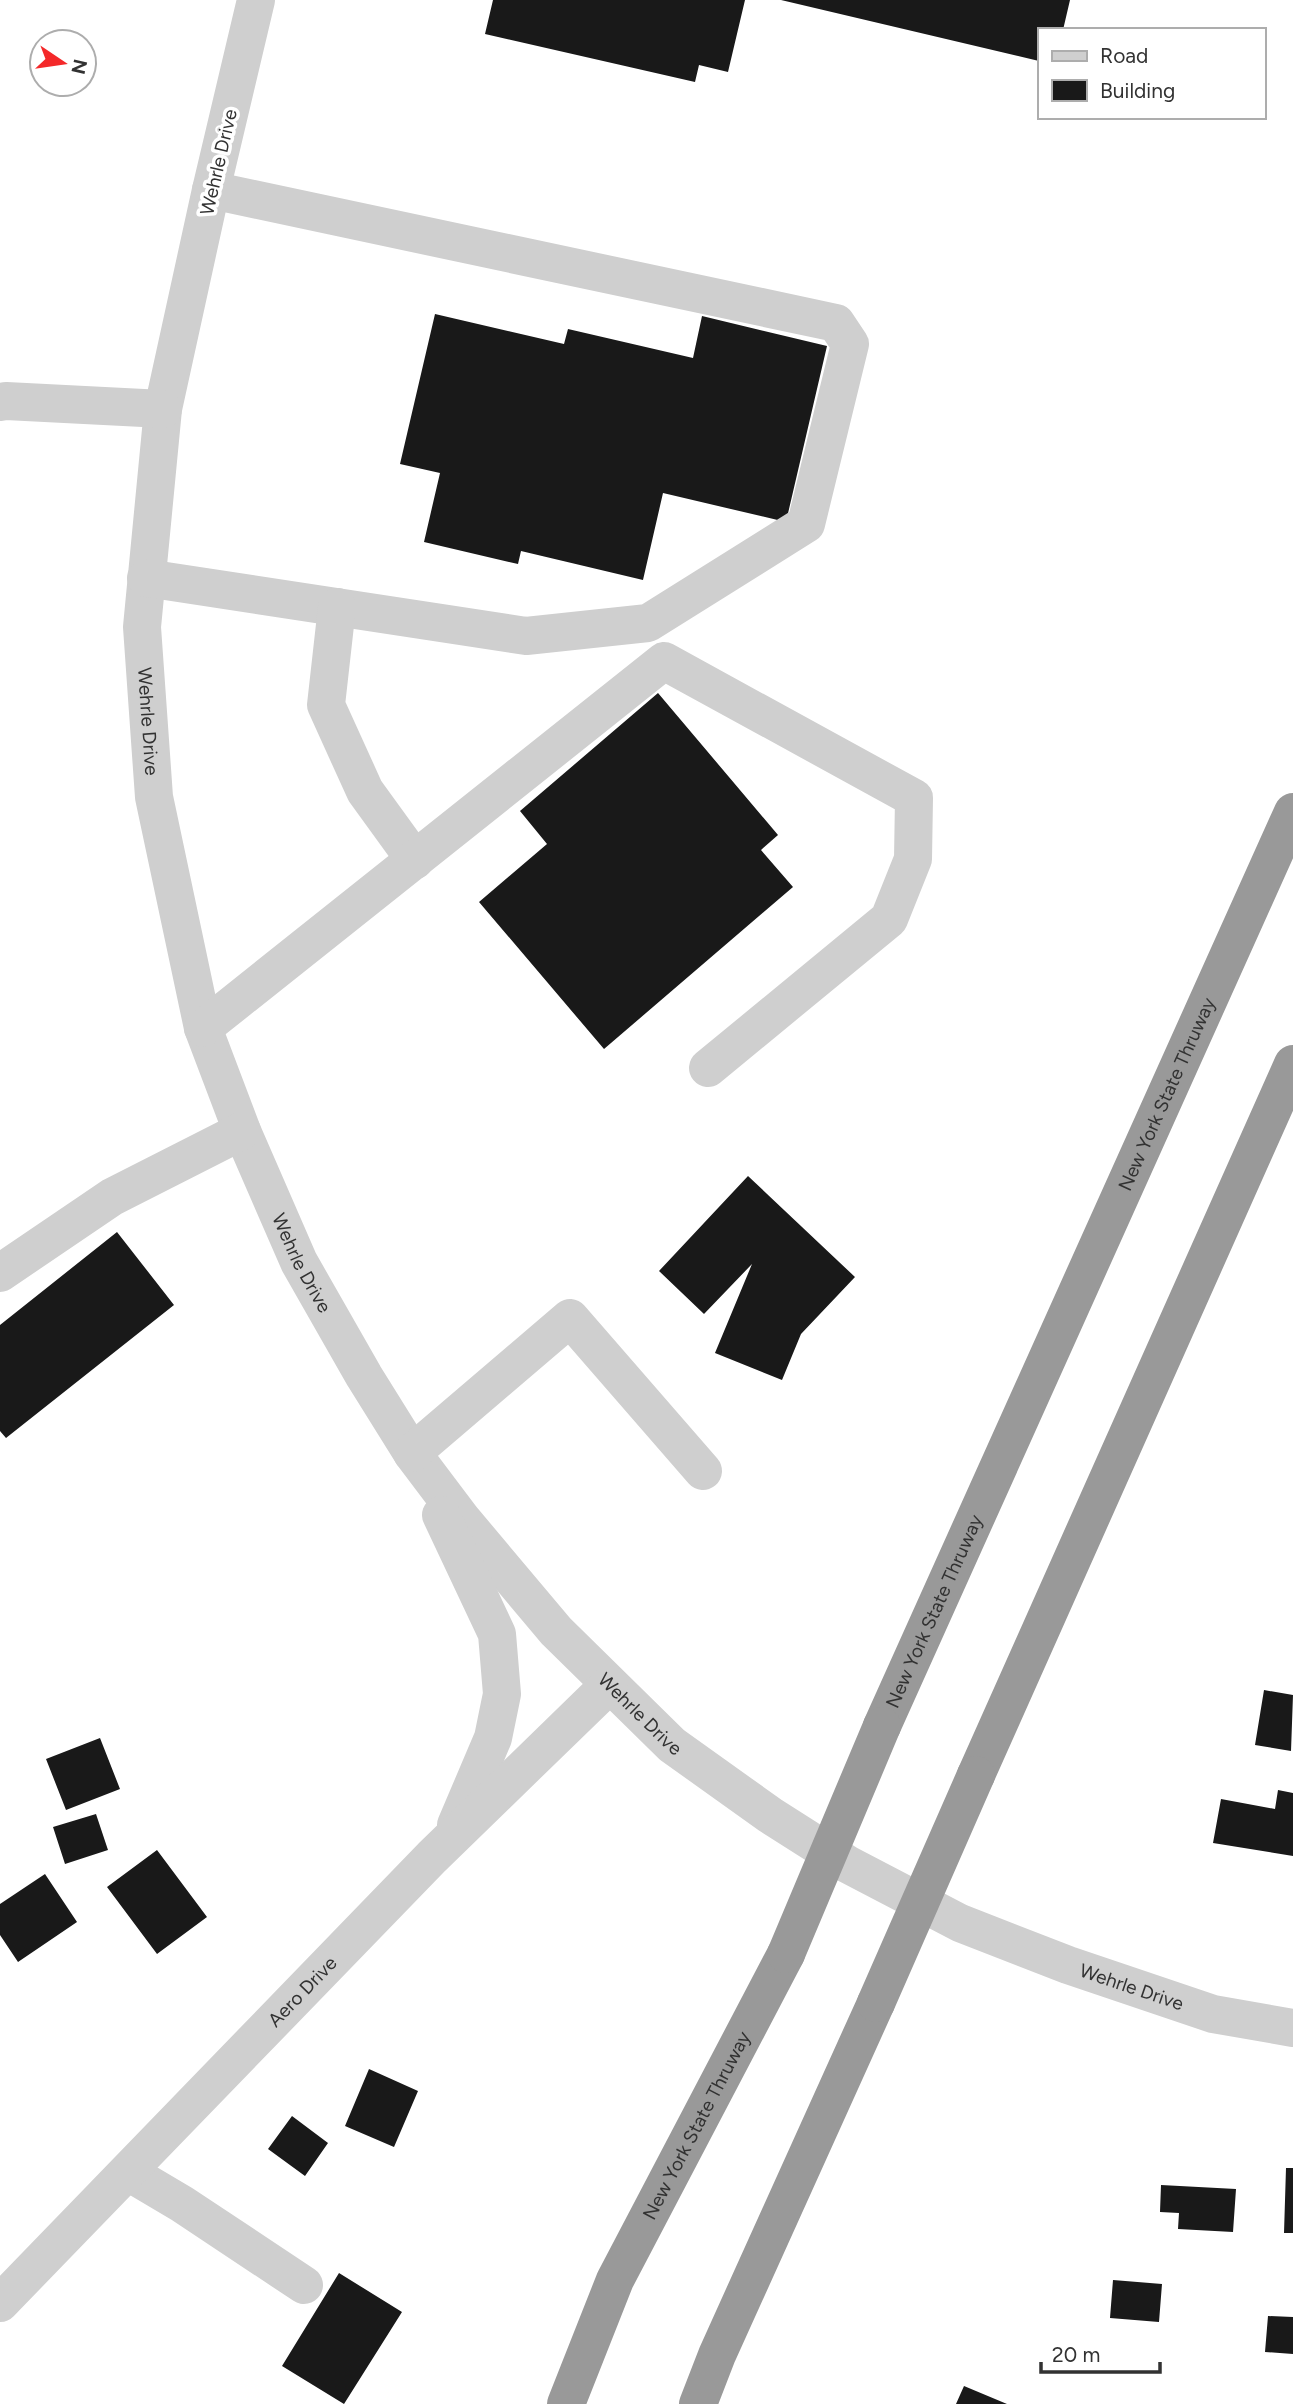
<svg xmlns="http://www.w3.org/2000/svg" width="1293" height="2404" viewBox="0 0 1293 2404" font-family="Figtree,sans-serif">
	<rect width="100%" height="100%" fill="#fff"/>
	<path fill="#191919" d="M493,0H745L728,72L699,65L695,82L485,34Z
		M781,0H1070L1063,30H1039V61Z
		M435,314L564,344L568,329L693,358L702,316L827,346L786,522L663,493L643,580L521,551L518,564L424,542L440,473L400,464Z
		M658,693L778,835L761,850L793,887L604,1049L479,902L547,844L520,811Z
		M748,1176L855,1277L801,1334L782,1380L715,1353L752,1264L704,1314L659,1271Z
		M117,1232L174,1305L6,1438L0,1431V1325Z
		M1264,1690L1293,1695L1291,1751L1255,1745Z
		M100,1738L120,1789L66,1810L46,1759Z
		M1278,1790L1293,1793V1856L1213,1843L1221,1799L1275,1809Z
		M96,1814L108,1850L65,1864L53,1827Z
		M157,1850L207,1917L157,1954L107,1887Z
		M45,1874L77,1922L18,1962L0,1935V1904Z
		M369,2069L418,2091L394,2147L345,2126Z
		M292,2116L328,2143L305,2176L268,2149Z
		M1286,2168H1293V2233H1284Z
		M1161,2185L1236,2189L1233,2232L1178,2229L1179,2213L1160,2212Z
		M339,2273L402,2312L344,2404L282,2366Z
		M1113,2280L1162,2284L1159,2322L1110,2318Z
		M1268,2316L1293,2317V2354L1265,2352Z
		M964,2386L1007,2404H956Z"/>
	<g fill="none" stroke-linecap="round" stroke-linejoin="round">
		<g stroke="#cfcfcf" stroke-width="38">
			<path id="s1" d="M256,0L211,190L163,409L142,627L154,797L203,1028L242,1131L299,1262L364,1376L412,1453L461,1518L556,1631L672,1745L770,1815L847,1864L960,1923L1068,1965L1213,2014L1293,2028"/>
			<path d="M0,402L6,401L163,409"/>
			<path d="M146,578L526,636L648,623L806,524L850,344L836,323L211,190"/>
			<path d="M337,607L326,705L365,791L415,860"/>
			<path d="M203,1028L664,661L914,798L913,859L889,919L708,1068"/>
			<path d="M0,1273L112,1197L242,1131"/>
			<path d="M412,1453L570,1318L703,1471"/>
			<path d="M441,1515L497,1634L502,1694L493,1738L456,1825"/>
			<path d="M128,2172L182,2204L304,2285"/>
			<path id="s2" d="M0,2303L432,1857L609,1685"/>
		</g>
		<g stroke="#999" stroke-width="38">
			<path id="s3" d="M882,1726L1293,812"/>
			<path d="M976,1775L1293,1064"/>
			<path id="s4" d="M566,2404L615,2280L786,1954"/>
			<path d="M698,2404L717,2355L876,2003"/>
		</g>
		<path stroke="#999" stroke-width="38" d="M786,1954L882,1726
			M876,2003L976,1775"/>
	</g>
	<g text-anchor="middle" stroke-width="7" stroke-linejoin="round" paint-order="stroke">
		<g font-size="19" fill="#323232" stroke="#fff">
			<text transform="translate(218 162) rotate(-77)" y="7">Wehrle Drive</text>
			<text dy="7" stroke="none"><textPath href="#s1" startOffset="733">Wehrle Drive</textPath></text>
			<text dy="7" stroke="none"><textPath href="#s3" startOffset="693">New York State Thruway</textPath></text>
			<text dy="7" stroke="none"><textPath href="#s1" startOffset="1300">Wehrle Drive</textPath></text>
			<text dy="7" stroke="none"><textPath href="#s3" startOffset="126">New York State Thruway</textPath></text>
			<text dy="7" stroke="none"><textPath href="#s1" startOffset="1867">Wehrle Drive</textPath></text>
			<text dy="7" stroke="none"><textPath href="#s1" startOffset="2434">Wehrle Drive</textPath></text>
			<text dy="7" stroke="none"><textPath href="#s2" startOffset="434">Aero Drive</textPath></text>
			<text dy="7" stroke="none"><textPath href="#s4" startOffset="308">New York State Thruway</textPath></text>
		</g>
	</g>
	<rect x="1038" y="28" width="228" height="91" fill="#ffffff" stroke="#adadad" stroke-width="2"/>
	<rect x="1052" y="51" width="35" height="10" fill="#cfcfcf" stroke="#adadad" stroke-width="2"/>
	<text x="1100" y="63" font-size="21" fill="#323232">Road</text>
	<rect x="1052" y="80" width="35" height="21" fill="#191919" stroke="#adadad" stroke-width="2"/>
	<text x="1100" y="98" font-size="21" fill="#323232">Building</text>
	<g transform="translate(63 63) rotate(103)"><circle r="33" fill="#ffffff" stroke="#adadad" stroke-width="2"/>
	<path d="M0-5L12 26L0 18L-12 26Z" fill="#f4292a"/>
	<text y="-10" font-size="19" font-weight="bold" text-anchor="middle" fill="#323232">N</text>
	</g>
	<path d="M1041 2362v10h119v-10" fill="none" stroke="#323232" stroke-width="3.5"/>
	<text x="1052" y="2362" font-size="21" fill="#323232" stroke="#ffffff" stroke-width="5" paint-order="stroke">20 m</text>
</svg>
